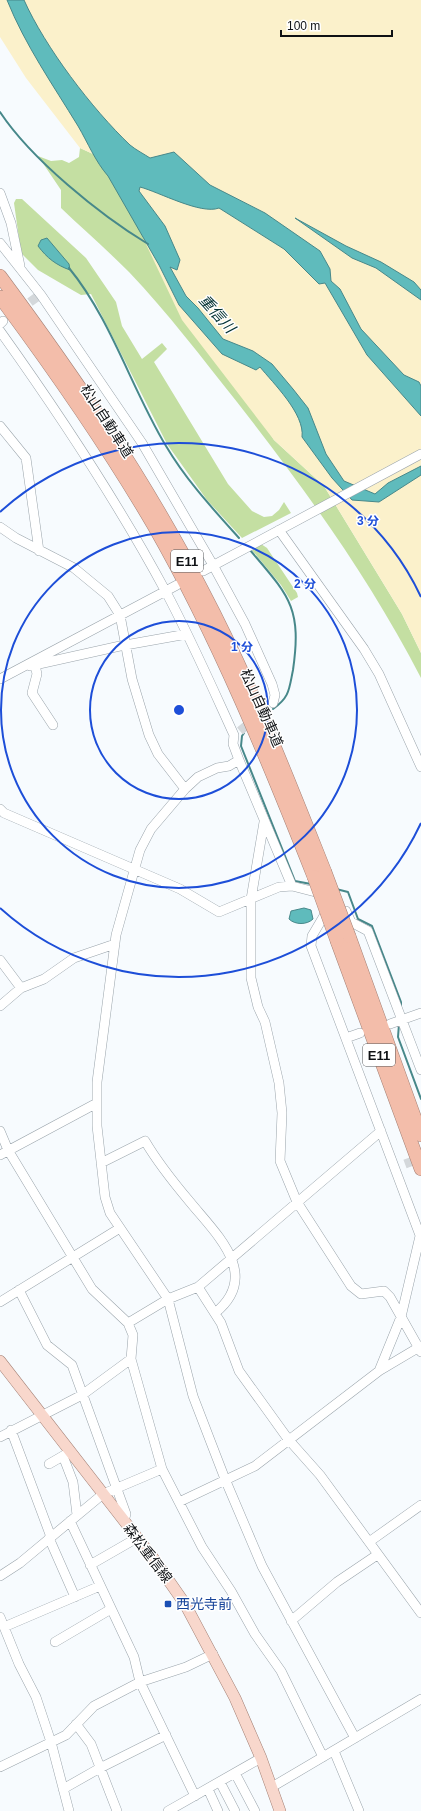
<svg xmlns="http://www.w3.org/2000/svg" width="421" height="1811" viewBox="0 0 421 1811" font-family="Helvetica,'Noto Sans JP',sans-serif">
	<rect width="100%" height="100%" fill="#f7fbfe"/>
	<path fill="#c4dfa2" d="M80,148L106,160L274,440L324,486L402,614L421,653V678C370,579 305,489 237,402C202,358 168,313 129,272C107,250 83,229 61,208V190L38,156L51,161L62,160L69,163L79,157Z
		M16,199H22L86,258L116,302L122,326L142,359L162,343L167,349L154,362L228,484L252,511L264,517L272,516L279,510L284,502L291,513L242,538L207,500L167,444L91,294L81,295L74,291L38,270L21,253L14,203Z
		M261,544L267,548L297,593L298,597L291,601L281,585L251,549Z"/>
	<path fill="#fbf1cb" d="M0,0H421V653L402,614L324,486L274,440L182,320L106,160L80,148L26,78L0,37Z"/>
	<path fill="#5fbbbc" stroke="#47888a" d="M7,0H24C45,47 92,109 130,145C136,150 144,154 150,158L174,152L210,185L265,213L320,251L330,269L331,281L340,289L361,329L404,375L419,382L421,386V416L367,355L325,283L319,284L284,249L219,208C201,215 159,192 140,187L139,191L165,226L180,260L177,270L170,267L186,296L198,308L223,339L253,351L272,364L293,389L308,408L326,454L344,481L375,494L388,483L421,466V475L379,502L352,500L332,478L302,437C305,414 273,383 260,367L256,370L222,354L179,305L159,265L108,176C95,161 88,143 78,126C53,85 25,45 7,0Z
		M295,218L346,246L381,262L414,282L421,290V300L376,268L352,258Z
		M47,238L69,264L70,270C56,265 47,258 38,246L41,240Z
		M304,908L311,910L313,919C307,925 295,925 289,919L291,911Z"/>
	<g fill="none" stroke-linecap="round" stroke-linejoin="round">
		<path stroke="#47888a" stroke-width="2" d="M0,112C31,159 100,215 148,244
			M69,268C111,319 132,390 166,446C186,480 213,509 239,538
			M250,550C289,596 302,607 293,670C289,689 290,697 273,709
			M244,733L242,736L241,746L295,881L311,884
			M336,889L348,892L358,919L372,926L401,1002V1006
			M399,1024L398,1037L421,1099"/>
		<path stroke="#d4d8db" stroke-width="9" stroke-dasharray="9 4.5" stroke-linecap="butt" d="M19,310L37,297
			M240,731L273,703
			M405,1164L421,1158"/>
		<g stroke="#9aa4ab" stroke-width="10">
			<path id="minor" d="M0,193L11,223L20,266
				M0,243L41,295L142,443L213,565L245,624L272,684L275,695L273,703
				M0,324L3,321
				M0,331C60,415 117,501 166,592C191,639 212,687 234,735L233,744L239,760L292,886L323,894
				M0,426L26,458L39,551
				M0,527L16,538L74,568L108,596L120,615L132,679L149,735L158,754L185,789
				M279,530L364,649L379,674L421,767
				M203,571L421,454
				M35,665L37,674L32,693L53,725
				M30,666L120,646L187,634
				M0,679L177,585
				M239,760L229,766L217,768L198,777L185,789L151,829L140,850L134,871L116,935L97,1082V1126L105,1197L110,1213L168,1299L193,1396L225,1479L262,1566L355,1738
				M0,809L4,813L180,889L219,912L279,887L292,886
				M264,822L251,899V978L258,1007L265,1022L279,1083L282,1113L280,1161L297,1202L351,1286L361,1294L384,1291L390,1297L421,1352
				M328,909L312,936L311,946L421,1238
				M346,911L351,922L368,931L421,1070
				M0,960L21,988
				M0,1006L21,988L44,979L74,958L115,944
				M390,1024L421,1013
				M346,1038L360,1033
				M0,1131L8,1150L92,1289L128,1323L133,1335L131,1359L162,1469L202,1547L231,1591L255,1634L281,1671L323,1757
				M0,1155L97,1103
				M101,1163L145,1141C158,1163 174,1183 190,1202C216,1234 262,1275 215,1313
				M198,1287L221,1323L239,1371L288,1439L320,1475L421,1613
				M19,1290L47,1345L72,1365L126,1514L124,1521
				M0,1302L120,1228
				M128,1323L168,1299L198,1287L381,1131
				M379,1371L421,1346
				M11,1430L51,1537
				M0,1437L82,1395L131,1359
				M63,1456L73,1482L77,1515
				M49,1464L68,1453
				M179,1502L255,1466L379,1371L401,1317L420,1236
				M70,1521L134,1657L140,1682L195,1796
				M49,1538L75,1597
				M369,1542L421,1505
				M90,1565L137,1538
				M0,1576L20,1563L103,1494L162,1469
				M0,1617L19,1664L36,1697L51,1742L69,1811
				M291,1621L337,1582L377,1555
				M4,1627L100,1586
				M55,1642L111,1609
				M76,1724L91,1744L117,1811
				M334,1751L359,1811
				M0,1767L66,1735L94,1706L140,1682L186,1667L213,1654
				M235,1773L255,1811
				M220,1782L235,1811
				M272,1787L421,1699
				M63,1789L100,1768L166,1735
				M208,1789L218,1811
				M168,1811L261,1758"/>
		</g>
		<g stroke="#a38176" stroke-width="12">
			<path id="major" d="M0,1361L153,1558L185,1604L235,1698L261,1758L280,1811"/>
		</g>
		<g stroke="#a38176" stroke-width="14">
			<path id="highway" d="M0,276C74,376 145,479 202,590C250,681 287,777 325,872
				M0,297C55,371 108,447 154,526C218,638 267,758 314,877
				M349,936L421,1135
				M337,941L421,1169"/>
		</g>
		<use href="#minor" stroke="#fff" stroke-width="9"/>
		<use href="#major" stroke="#f8d7cc" stroke-width="11"/>
		<use href="#highway" stroke="#f3bdaa" stroke-width="13"/>
		<g stroke="#a38176" stroke-width="14" stroke-linecap="butt">
			<path id="highway-bridge" d="M325,872L349,936
				M314,877L337,941"/>
		</g>
		<use href="#highway-bridge" stroke="#f3bdaa" stroke-width="13"/>
	</g>
	<g fill="none" stroke="#1d4ed8" stroke-width="2">
		<circle cx="179" cy="710" r="89"/>
		<circle cx="179" cy="710" r="178"/>
		<path d="M421 823A267 267 0 0 1 0 908M0 512A267 267 0 0 1 421 597"/>
	</g>
	<rect fill="#1a4fb4" stroke="#fff" stroke-width="1.5" x="164" y="1600" width="8" height="8" rx="2"/>
	<g text-anchor="middle" stroke-width="3" stroke-linejoin="round" paint-order="stroke">
		<g fill="#fff" stroke="#56585a" stroke-width="1">
			<rect x="171" y="550" width="32" height="22" rx="3"/>
			<rect x="363" y="1044" width="32" height="22" rx="3"/>
		</g>
		<g font-size="13" font-weight="bold" fill="#0e1114">
			<text x="187" y="566">E11</text>
			<text x="379" y="1060">E11</text>
		</g>
		<g font-size="14" fill="#0e1114" stroke="#fff">
			<text transform="translate(107 421) rotate(57)" y="5">松山自動車道</text>
			<text transform="translate(262 708) rotate(66)" y="5">松山自動車道</text>
			<text transform="translate(148 1553) rotate(53)" y="5">森松重信線</text>
		</g>
		<g font-size="14" fill="#164399" stroke="#fff" text-anchor="start">
			<text x="176" y="1609">西光寺前</text>
		</g>
		<g font-size="15" font-style="italic" fill="#023132" stroke="#fff">
			<text transform="translate(217 314) rotate(48)" y="5">重信川</text>
		</g>
	</g>
	<circle cx="179" cy="710" r="6" fill="#1d4ed8" stroke="#fff" stroke-width="2"/>
	<g font-size="12" text-anchor="middle" font-weight="bold" fill="#1d4ed8" stroke="#fff" stroke-width="3" stroke-linejoin="round" paint-order="stroke">
		<text x="368" y="525">3 分</text>
		<text x="305" y="588">2 分</text>
		<text x="242" y="651">1 分</text>
	</g>
	<path d="M281 30v6h111v-6" fill="none" stroke="#0e1114" stroke-width="2"/>
	<text x="287" y="30" font-size="12" fill="#0e1114" stroke="#ffffff" stroke-width="3" paint-order="stroke">100 m</text>
</svg>
